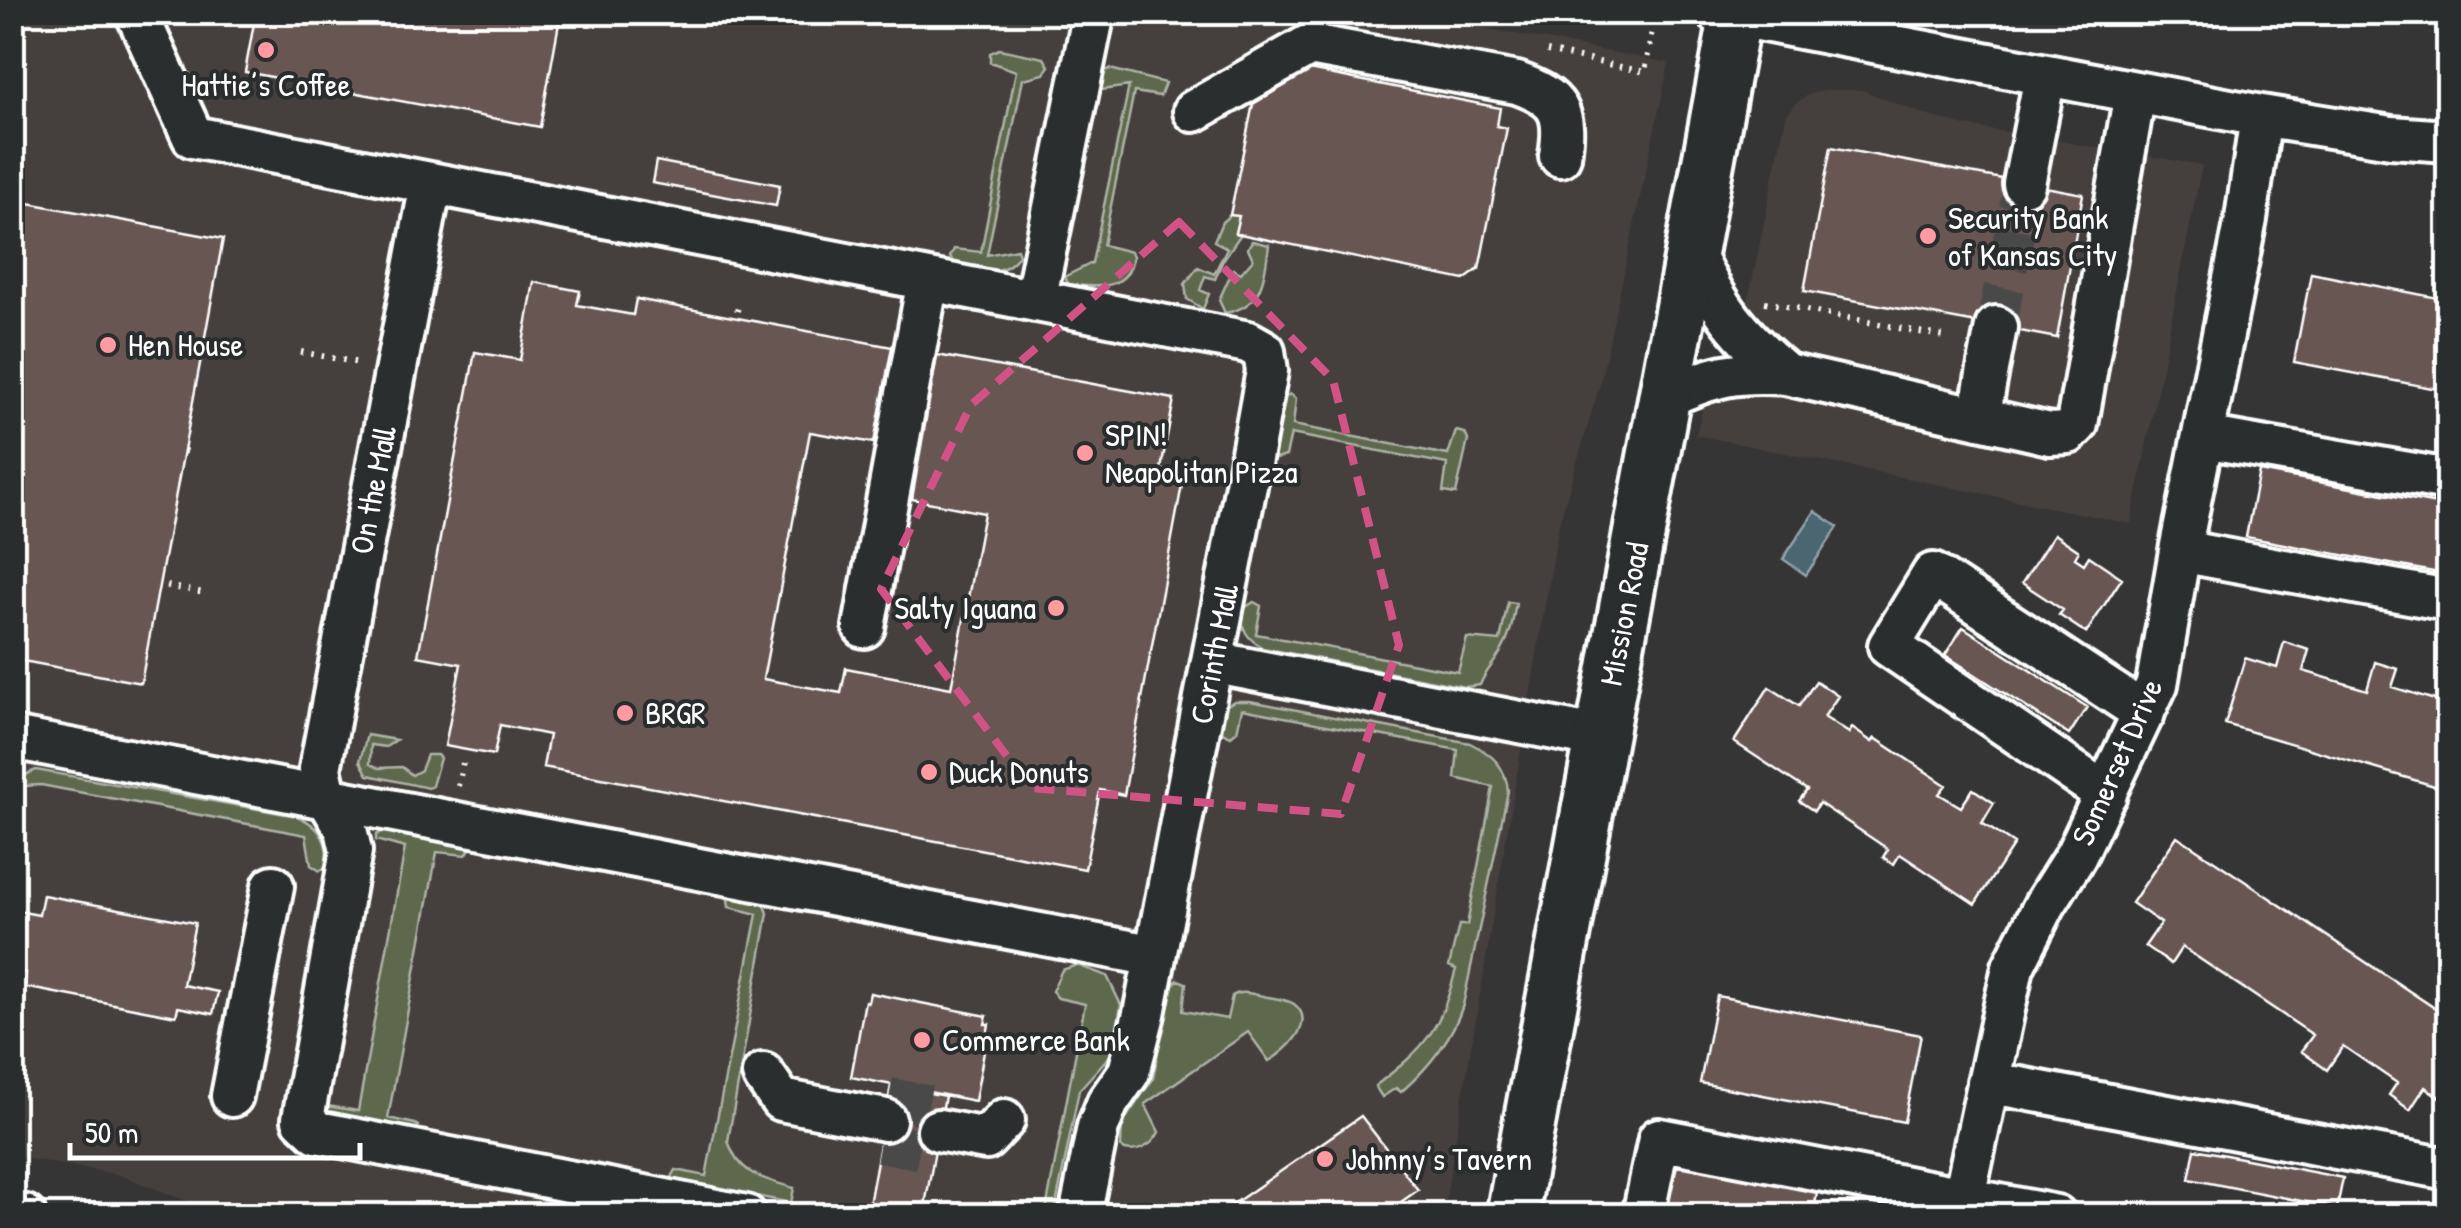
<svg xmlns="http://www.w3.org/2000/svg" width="2461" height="1228" viewBox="0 0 2461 1228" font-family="'Patrick Hand',sans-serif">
	<rect width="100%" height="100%" fill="#363535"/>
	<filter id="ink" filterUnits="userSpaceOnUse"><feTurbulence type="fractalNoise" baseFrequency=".01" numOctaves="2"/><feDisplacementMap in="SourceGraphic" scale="20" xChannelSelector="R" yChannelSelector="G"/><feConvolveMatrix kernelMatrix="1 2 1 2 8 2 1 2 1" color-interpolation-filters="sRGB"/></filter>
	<g filter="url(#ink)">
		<path fill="#453f3e" d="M1399,12L1669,63L1600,384L1559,523L1443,1215L243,1216L208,1209L120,1175L13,1156L12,13Z
			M1825,90H1862L1926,115L1962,125L2202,165L2131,524L1696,435L1702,410L1709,399L1730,389L1786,116L1796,103L1808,95Z"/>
		<path fill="#5d674e" stroke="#aeb3a6" stroke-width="2.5" d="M999,49L1044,58L1049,66L1044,74L1023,79L987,255L1017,249L1019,255C1003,279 981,269 957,265L950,257L954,249L981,252L1016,71L990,62V53Z
			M1110,69L1165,83L1160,96L1134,92L1103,245L1131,252L1133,256C1129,291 1096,288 1069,284L1064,277L1092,263L1129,86L1102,90L1098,88L1099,73Z
			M1230,215L1239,216L1235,233L1241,234L1223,260L1215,279L1205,276L1200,290L1209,294L1203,309L1187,299L1185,284L1198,267L1214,274L1227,248L1214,241L1222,222Z
			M1252,241L1269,245C1264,278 1263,307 1225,313L1219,300L1233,269L1241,273L1253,259L1248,248Z
			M1290,394L1296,399L1293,425L1448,455L1456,431L1465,433L1468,440L1456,494L1443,492L1447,464L1291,434L1286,456L1276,459L1272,453L1283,399Z
			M1254,602L1261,606L1256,634L1458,672L1467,638L1500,641L1508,602L1516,603C1513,620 1511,635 1502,650C1495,663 1485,671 1480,685L1465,687L1263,648C1246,638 1242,630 1241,610Z
			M1234,701H1250L1470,743C1492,754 1506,766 1508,791L1463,1005C1452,1039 1428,1068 1401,1092L1396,1088L1382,1097L1375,1086C1426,1047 1440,1031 1456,969L1449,966L1459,925H1467L1493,787L1455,778L1458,750L1242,709L1237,731L1231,736L1220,731L1223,708Z
			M367,735L396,740L386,747L371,745L370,764L379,768L402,767L412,775L421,770L427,755H437L440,758L432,786L428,788L368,775L360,761Z
			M36,770L297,816C319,825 330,842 326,866L320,871L311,865L306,835L41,785L23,786L21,811L13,812C12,788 13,779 36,770Z
			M383,831L468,846L470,849L466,855L437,852L388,1118L415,1124L418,1126L415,1132L324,1113L327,1106L358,1111L405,848L376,840V835Z
			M734,897L764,903L768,913L728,1141C739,1175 763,1179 794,1188L791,1203L671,1179L676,1170L706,1176L757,914L729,907L728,900Z
			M1077,965L1107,976L1121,1005L1113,1052L1079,1090L1054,1215H1045L1085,1004L1058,998L1052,991L1062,970Z
			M1178,980L1186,983L1183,1011L1227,1019L1232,996C1242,990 1251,994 1263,996C1272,998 1286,999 1294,1004C1318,1023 1285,1052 1269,1061L1248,1032L1145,1104L1159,1132C1153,1145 1139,1153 1125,1150L1121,1147L1122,1124L1153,1079L1170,987Z"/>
		<path fill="#4c6671" stroke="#94a3aa" stroke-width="2.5" d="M1815,511L1838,527L1806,575L1783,559Z"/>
		<path fill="#685652" stroke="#fff" stroke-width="2.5" d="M256,12H561L540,127L245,72Z
			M1309,70L1500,108L1497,126L1507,128L1479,269L1464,280L1235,233L1239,216L1230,215L1253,104Z
			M1831,147L2083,194L2057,338L1804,291Z
			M656,161L780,185L776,206L652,183Z
			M12,200L223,239L141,683L12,659Z
			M2311,273L2448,300V391L2294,362Z
			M534,282L580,291L577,305L633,315L636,299L892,347L874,443L810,432L763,679L841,693L846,668L951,688L984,513L912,499L937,355L1174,399L1161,469L1184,474L1124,795L1100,790L1085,869L543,767L549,735L500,725L494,755L445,746L461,664L418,656L475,352L520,360Z
			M2259,471L2448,506L2439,573L2246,537Z
			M2054,534L2079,551L2075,558L2084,564L2089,556L2122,578L2086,633L2059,615L2063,610L2022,583Z
			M1963,627L2087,707L2069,735L1945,655Z
			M2284,642L2309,650L2303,671L2367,690L2375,662L2398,669L2392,687L2448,704V790L2225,724L2245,658L2277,668Z
			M1816,681L1838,696L1824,717L1849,733L1852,728L1872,742L1875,738L1946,785L1939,794L1961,807L1973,789L1994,803L1982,823L2014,844L1975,904L1900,854L1894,864L1883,857L1888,849L1819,803L1814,811L1799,801L1807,790L1734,742L1769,687L1799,706Z
			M2177,836L2448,1017V1103L2425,1087L2410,1110L2389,1095L2397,1083L2343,1046L2327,1070L2301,1051L2313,1035L2182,947L2171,964L2145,946L2161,923L2132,903Z
			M43,895L195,923L183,985L218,992L213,1014L178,1007L176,1016L24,987L26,973L12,970V910L39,915Z
			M870,993L987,1016L985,1024H989L975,1101L851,1077L865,1001L868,1002Z
			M1717,996L1921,1035L1904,1122L1700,1083Z
			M891,1085L945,1096L923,1216L867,1215Z
			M1361,1116L1418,1190L1381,1216H1216Z
			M2195,1149L2343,1178L2337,1208L2189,1179Z
			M1676,1161L1818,1187L1813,1216H1666Z"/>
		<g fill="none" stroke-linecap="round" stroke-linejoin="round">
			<path stroke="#4a4949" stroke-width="40" stroke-dasharray="40 20" stroke-linecap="butt" d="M1996,327L2024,184
				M889,1098L942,1108
				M880,1142L934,1152"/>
			<g stroke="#fff" stroke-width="48">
				<path id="minor" d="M136,12L193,137L1248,342L1264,351L1267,371L1248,475L1144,1014L1129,1072L1108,1102L1098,1127L1080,1216
					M1717,12L2261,116L2391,137L2448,141
					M1194,111L1310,45L1517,83C1559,98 1567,111 1560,156
					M431,184L320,769L326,796L346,829L351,851L303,1119L317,1132L746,1216
					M2024,184L2045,76
					M1693,254C1719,309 1738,334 1786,374
					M1035,301L1094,12
					M1666,397C1713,376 1734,370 1786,374L2050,434L2068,433L2077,424L2135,93
					M1979,418L1996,327
					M2204,437L2448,480
					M2180,551L2442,599L2448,597
					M864,627L928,280
					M1212,662L1601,738
					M12,738L1155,956
					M2106,794L1889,646L1933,574L2144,713
					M763,1074L781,1100L885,1120
					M1988,1082L2448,1169
					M232,1096L273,886
					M938,1130L986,1139L1004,1120
					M12,1213L25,1216
					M1643,1216L1659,1139L2056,1216
					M1960,1216L2013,967L2045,904L2076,855L2157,684L2180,551L2246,219L2261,116"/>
			</g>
			<g stroke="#fff" stroke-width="58">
				<path id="major" d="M1512,1216L1736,12"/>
			</g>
			<path stroke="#fff" stroke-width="6" stroke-dasharray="2.5 8" stroke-linecap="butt" d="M1547,51L1645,72L1655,12
				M1765,302L1945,337
				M737,311L739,304
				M301,352L359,363
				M184,451L193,453
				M167,586L204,593
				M458,786L464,758"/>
			<use href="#minor" stroke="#2a2d2e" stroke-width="40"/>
			<use href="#major" stroke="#2a2d2e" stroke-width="50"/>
		</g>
	</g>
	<path fill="none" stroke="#d15284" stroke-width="8" stroke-dasharray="20 12" stroke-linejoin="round" d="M1179,222L1333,380L1399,645L1341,814L1031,788L881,589L971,405Z"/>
	<g fill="#ff9aa2" stroke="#2a2d2e" stroke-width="4">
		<circle cx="266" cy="50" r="10"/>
		<circle cx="1928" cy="236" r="10"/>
		<circle cx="108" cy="345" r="10"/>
		<circle cx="1085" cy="453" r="10"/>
		<circle cx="1056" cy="608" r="10"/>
		<circle cx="625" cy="713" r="10"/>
		<circle cx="929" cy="772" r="10"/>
		<circle cx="922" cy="1040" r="10"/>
		<circle cx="1325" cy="1159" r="10"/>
	</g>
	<g text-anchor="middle" stroke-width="8" stroke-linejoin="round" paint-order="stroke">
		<g font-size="32" fill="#fff" stroke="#2a2d2e" text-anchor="start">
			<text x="266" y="96" text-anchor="middle">Hattie’s Coffee</text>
			<text x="1948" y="229">Security Bank<tspan x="1948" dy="37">of Kansas City</tspan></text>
			<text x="128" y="356">Hen House</text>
			<text x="1105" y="446">SPIN!<tspan x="1105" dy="37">Neapolitan Pizza</tspan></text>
			<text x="1036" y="619" text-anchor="end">Salty Iguana</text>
			<text x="645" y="724">BRGR</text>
			<text x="949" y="783">Duck Donuts</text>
			<text x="942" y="1051">Commerce Bank</text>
			<text x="1345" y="1170">Johnny’s Tavern</text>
		</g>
		<g font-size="32" fill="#fff" stroke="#2a2d2e">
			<text transform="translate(373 490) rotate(-79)" y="11">On the Mall</text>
			<text transform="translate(1624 614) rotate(-79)" y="11">Mission Road</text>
			<text transform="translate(1214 654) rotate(-79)" y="11">Corinth Mall</text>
			<text transform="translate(2117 762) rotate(-66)" y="11">Somerset Drive</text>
		</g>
	</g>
	<rect width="2461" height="1228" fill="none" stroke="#2a2d2e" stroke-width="50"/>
	<rect x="25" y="25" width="2411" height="1178" fill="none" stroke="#fff" stroke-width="4" filter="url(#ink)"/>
	<path d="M70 1143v15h290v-15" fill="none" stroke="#ffffff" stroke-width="5"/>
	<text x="85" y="1143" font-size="30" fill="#ffffff" stroke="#2a2d2e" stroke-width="8" paint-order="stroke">50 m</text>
</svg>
